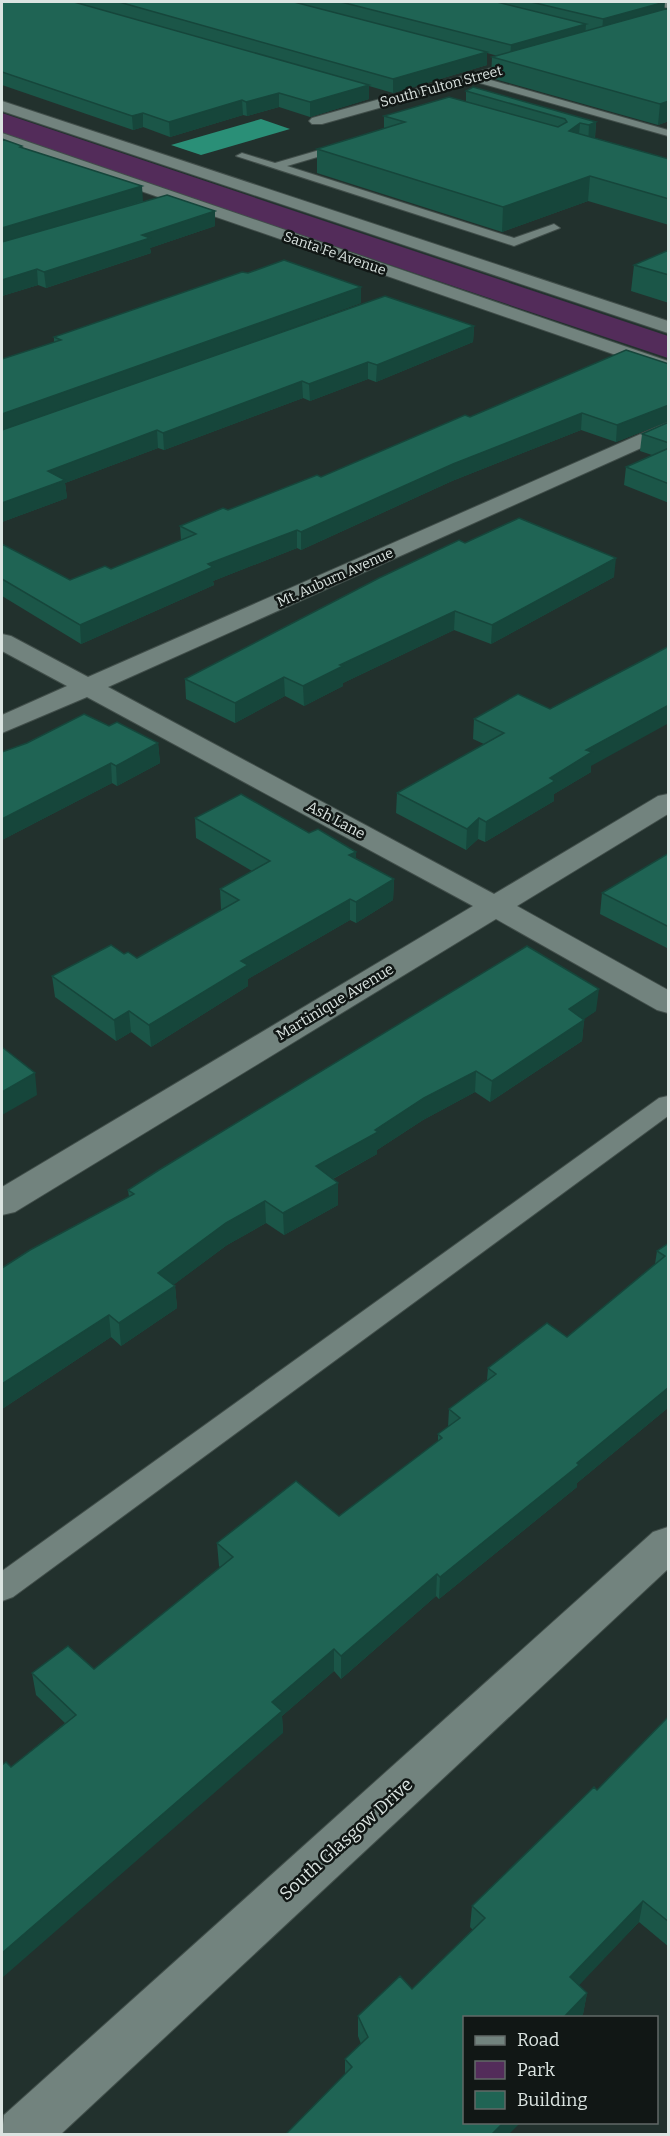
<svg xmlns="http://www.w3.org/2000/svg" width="670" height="2136" viewBox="0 0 670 2136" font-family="Bitter,serif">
	<rect width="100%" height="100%" fill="#22312d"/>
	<path fill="#532c5a" d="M2,113L668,336V358L2,135Z"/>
	<path fill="#2a8f77" d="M261,119L290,129L201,155L171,145Z"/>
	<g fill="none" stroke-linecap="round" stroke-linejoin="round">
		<g stroke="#414e4a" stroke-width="2">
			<path id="service" d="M473,75L668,130V136L469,80L468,78Z
				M347,142L351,143V147L287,166L514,238L554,224L560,228L514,246L236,156L242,153L275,163Z
				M668,1096V1116L13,1597L2,1601V1571L659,1098Z"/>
		</g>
		<g stroke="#414e4a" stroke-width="2">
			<path id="minor" d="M649,2H668V8L651,5Z
				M534,56L539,57V63L322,124H312L309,121L312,118Z
				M2,101L668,321V333L2,111Z
				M2,133L668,361V373L2,143Z
				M668,422V436L108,687L494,894L658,796L668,794V814L517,906L668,990V1013L657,1010L496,919L15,1212L2,1215V1187L473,906L87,697L2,733V715L67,686L2,651V634L11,636L88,677Z
				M668,1527V1569L61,2134H2L4,2115L653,1532Z"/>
		</g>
		<use href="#service" fill="#72837e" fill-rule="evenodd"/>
		<use href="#minor" fill="#72837e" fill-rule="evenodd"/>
	</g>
	<path fill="#1b5648" d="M2,2H663L664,9L669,121L658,125L491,78L492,57L498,56L487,53V65L393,93L369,86V99L310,117L279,107L247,116L243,115L170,137L143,127L133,130L2,85Z
		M466,91L596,122L595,138L669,159V225L588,201L502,232L317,173V149L384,129V116L466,102Z
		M22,146V148L143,201L215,211V226L150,248L151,253L46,288L38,285L2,296Z
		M669,250V303L631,291L634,265Z
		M361,303L212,356L474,326L473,342L376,382L368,379L310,401L303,398L164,450L158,448L65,483L67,498L2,522L54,342V337Z
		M669,364V421L616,442L581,430L452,481L301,550L297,548L213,581L214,585L81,644L2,596V544L70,580L111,569L181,540L180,526L228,510L321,477L470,417Z
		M669,422V503L624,485L626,467L652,455L640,451L642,434Z
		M465,543L614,577L491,644L454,630L343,683V686L304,706L285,696L235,723L186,699L185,679Z
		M474,719L591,766V772L554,794V801L485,842L478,839L466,850L396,813L397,793L484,744L473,739Z
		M109,726L158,743L160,763L117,786L112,783L2,840V752Z
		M195,818L309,833L394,879L393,900L356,923L350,920L248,979V986L151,1047L131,1032L116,1041L55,997L52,976L124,954L137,958L222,910L221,909L220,889L252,871L196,838Z
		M669,853V949L600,914L602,893Z
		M596,1011L583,1019L584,1020L582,1041L490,1102L475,1092L423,1120L377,1150V1154L333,1179L338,1183V1205L284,1235L266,1223L227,1245L173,1285L175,1286L177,1308L121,1346L111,1337L2,1409L129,1197L128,1190Z
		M669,1243V1407L577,1483V1487L439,1599L436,1596L341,1679L334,1671L282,1716L283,1733L11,1767L65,1723L36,1695L32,1673L94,1669L220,1567L219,1566L217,1543L339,1516L438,1441V1434L448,1427L449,1409L487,1380L488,1368L567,1337L655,1264L657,1251Z
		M669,1716V1947L639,1922L578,1985L587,1993L583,2014L580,2018H465L345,2075V2059L361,2044L358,2036V2016L412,1989L473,1930L470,1927L472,1906L597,1790Z"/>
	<path fill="#16463b" d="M665,2L664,15L602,33L603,19Z
		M586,24L585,37L510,59L511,45Z
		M487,52V65L393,93V79Z
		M369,85V99L310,117V102Z
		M279,93V107L247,116L246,102Z
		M242,100L243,115L170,137L169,122Z
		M669,101V121L658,125L660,104Z
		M143,113V127L133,130L132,116Z
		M596,122L594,146L588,148L589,125Z
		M580,123L578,146L569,131Z
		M590,176L588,201L502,232L503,207Z
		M142,186L143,201L2,244V228Z
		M215,211V226L150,248L151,253L46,288L44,272L142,235Z
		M37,269L38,285L2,296V280Z
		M361,287V303L2,432V414Z
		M474,326L473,342L376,382L377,365Z
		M368,362V379L310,401L309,384Z
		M302,381L303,398L164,450L163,433Z
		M669,405V421L616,442L617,425Z
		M582,413L581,430L452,481L301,550V532L453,464Z
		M157,430L158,448L65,483L67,498L2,522V503L48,471Z
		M297,530V548L213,581L214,585L81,644L80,625L208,564Z
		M616,558L614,577L491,644L492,625Z
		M455,611L454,630L343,683V686L304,706L303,686L340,665Z
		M284,677L285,696L235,723V703Z
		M669,705V723L591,766V772L554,794V801L485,842L486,822L550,778L586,750Z
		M158,743L160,763L117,786L116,766Z
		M111,763L112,783L2,840V819Z
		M479,818L478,839L466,850L467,829Z
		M356,852V872L349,855Z
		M394,879L393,900L356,923V902Z
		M350,899V920L248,979V986L151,1047L149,1025L241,961Z
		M599,989L596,1011L567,1031L569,1009Z
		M129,1011L131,1032L116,1041L114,1020Z
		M584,1020L582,1041L490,1102L492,1081Z
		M476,1071L475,1092L423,1120L377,1150V1154L316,1188V1166L375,1130L424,1098Z
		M35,1073L37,1095L2,1115V1092Z
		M338,1183V1205L284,1235L283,1213Z
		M265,1201L266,1223L227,1245L160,1295L158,1273L226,1223Z
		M175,1286L177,1308L121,1346L119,1323Z
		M109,1315L111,1337L2,1409V1384Z
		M669,1387V1407L577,1483V1487L439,1599L440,1577Z
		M437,1574L436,1596L341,1679V1656Z
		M334,1649V1671L282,1716L283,1733L2,1978V1953L272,1702Z
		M643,1901L639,1922L567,1998L570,1977Z
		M587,1993L583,2014L580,2018H563Z
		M504,2122H521L509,2134H492Z"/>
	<path fill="#1f6454" stroke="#16463b" stroke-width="1.5" d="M2,2H74L369,85L310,102L279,93L246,102L242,100L169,122L143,113L132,116L2,72Z
		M119,2H294L487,52L393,79Z
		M341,2H497L586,24L511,45Z
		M531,2H665L603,19Z
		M669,8V101L660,104L492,57Z
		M473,87L596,122L589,125L580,123L569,131L669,159V199L590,176L503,207L317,149L405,122L384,116L449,97L558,127L567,122L565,119L466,91Z
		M2,139L22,146L20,147L142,186L2,228Z
		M167,195L215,211L142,235L150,238L44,272L37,269L2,280V242Z
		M669,250V275L634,265Z
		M284,260L361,287L2,414V359L61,340L54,337L242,272L248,273Z
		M385,296L474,326L377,365L368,362L309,384L302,381L163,433L157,430L48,471L65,480L2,503V430Z
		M626,350L669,364V405L617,425L582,413L453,464L301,532L297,530L208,564L213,567L80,625L2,579V544L70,580L105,566L111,569L196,534L180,526L223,508L228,510L317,475L321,477L465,415L470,417Z
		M669,422V443L642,434Z
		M669,448V484L626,467Z
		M519,518L616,558L492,625L455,611L340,665L343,666L303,686L284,677L235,703L185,679L379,578L459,540L465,543Z
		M669,646V705L586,750L592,752L550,778L555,781L486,822L479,818L467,829L397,793L504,733L474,719L518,694L550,709L647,658Z
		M84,714L109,726L117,722L158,743L116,766L111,763L2,819V752L27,743Z
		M241,794L309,833L318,829L356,852L349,855L394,879L356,902L350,899L241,961L248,965L149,1025L129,1011L114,1020L52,976L111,945L124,954L128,952L137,958L239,900L220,889L270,861L195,818Z
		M669,853V927L602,893Z
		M527,946L599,989L569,1009L584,1020L492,1081L476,1071L424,1098L375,1130L378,1132L316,1166L338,1183L283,1213L265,1201L226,1223L158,1273L175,1286L119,1323L109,1315L2,1384V1268L30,1250L134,1194L128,1190L159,1170Z
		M2,1047L35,1073L2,1092Z
		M669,1243V1387L577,1463L579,1465L440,1577L437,1574L341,1656L334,1649L272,1702L282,1711L2,1953V1765L6,1762L11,1767L76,1715L32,1673L68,1646L94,1669L233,1557L217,1543L296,1481L339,1516L442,1438L438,1434L460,1418L449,1409L496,1374L488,1368L547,1323L567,1337L665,1256L657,1251Z
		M669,1716V1922L643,1901L570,1977L587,1993L563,2018H465V2122H504L492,2134H286L352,2067L345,2059L368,2037L358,2016L400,1976L412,1989L485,1918L472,1906L594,1787L597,1790Z"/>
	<g text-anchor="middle" stroke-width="5" stroke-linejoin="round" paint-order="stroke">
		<g font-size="14" fill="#dbe4e1" stroke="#111715">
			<text transform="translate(441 86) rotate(-15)" y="5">South Fulton Street</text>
			<text transform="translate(335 253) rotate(19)" y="5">Santa Fe Avenue</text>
			<text transform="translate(335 577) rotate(-24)" y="5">Mt. Auburn Avenue</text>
		</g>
		<g font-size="15" fill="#dbe4e1" stroke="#111715">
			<text transform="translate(336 820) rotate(28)" y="5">Ash Lane</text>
			<text transform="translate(335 1002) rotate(-31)" y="5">Martinique Avenue</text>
		</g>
		<g font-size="18" fill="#dbe4e1" stroke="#111715">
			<text transform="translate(346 1839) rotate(-42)" y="6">South Glasgow Drive</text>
		</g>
	</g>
	<rect width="670" height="2136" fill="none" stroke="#dbe4e1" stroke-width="6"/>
	<rect x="463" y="2016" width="195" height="108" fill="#111715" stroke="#626967" stroke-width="1.5"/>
	<rect x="475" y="2036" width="30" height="9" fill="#72837e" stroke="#626967" stroke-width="1.5"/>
	<text x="517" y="2046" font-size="18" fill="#dbe4e1">Road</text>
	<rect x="475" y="2061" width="30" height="18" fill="#532c5a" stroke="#626967" stroke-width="1.5"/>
	<text x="517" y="2076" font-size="18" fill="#dbe4e1">Park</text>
	<rect x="475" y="2091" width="30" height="18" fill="#1f6454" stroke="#626967" stroke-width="1.5"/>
	<text x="517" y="2106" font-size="18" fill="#dbe4e1">Building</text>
</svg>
